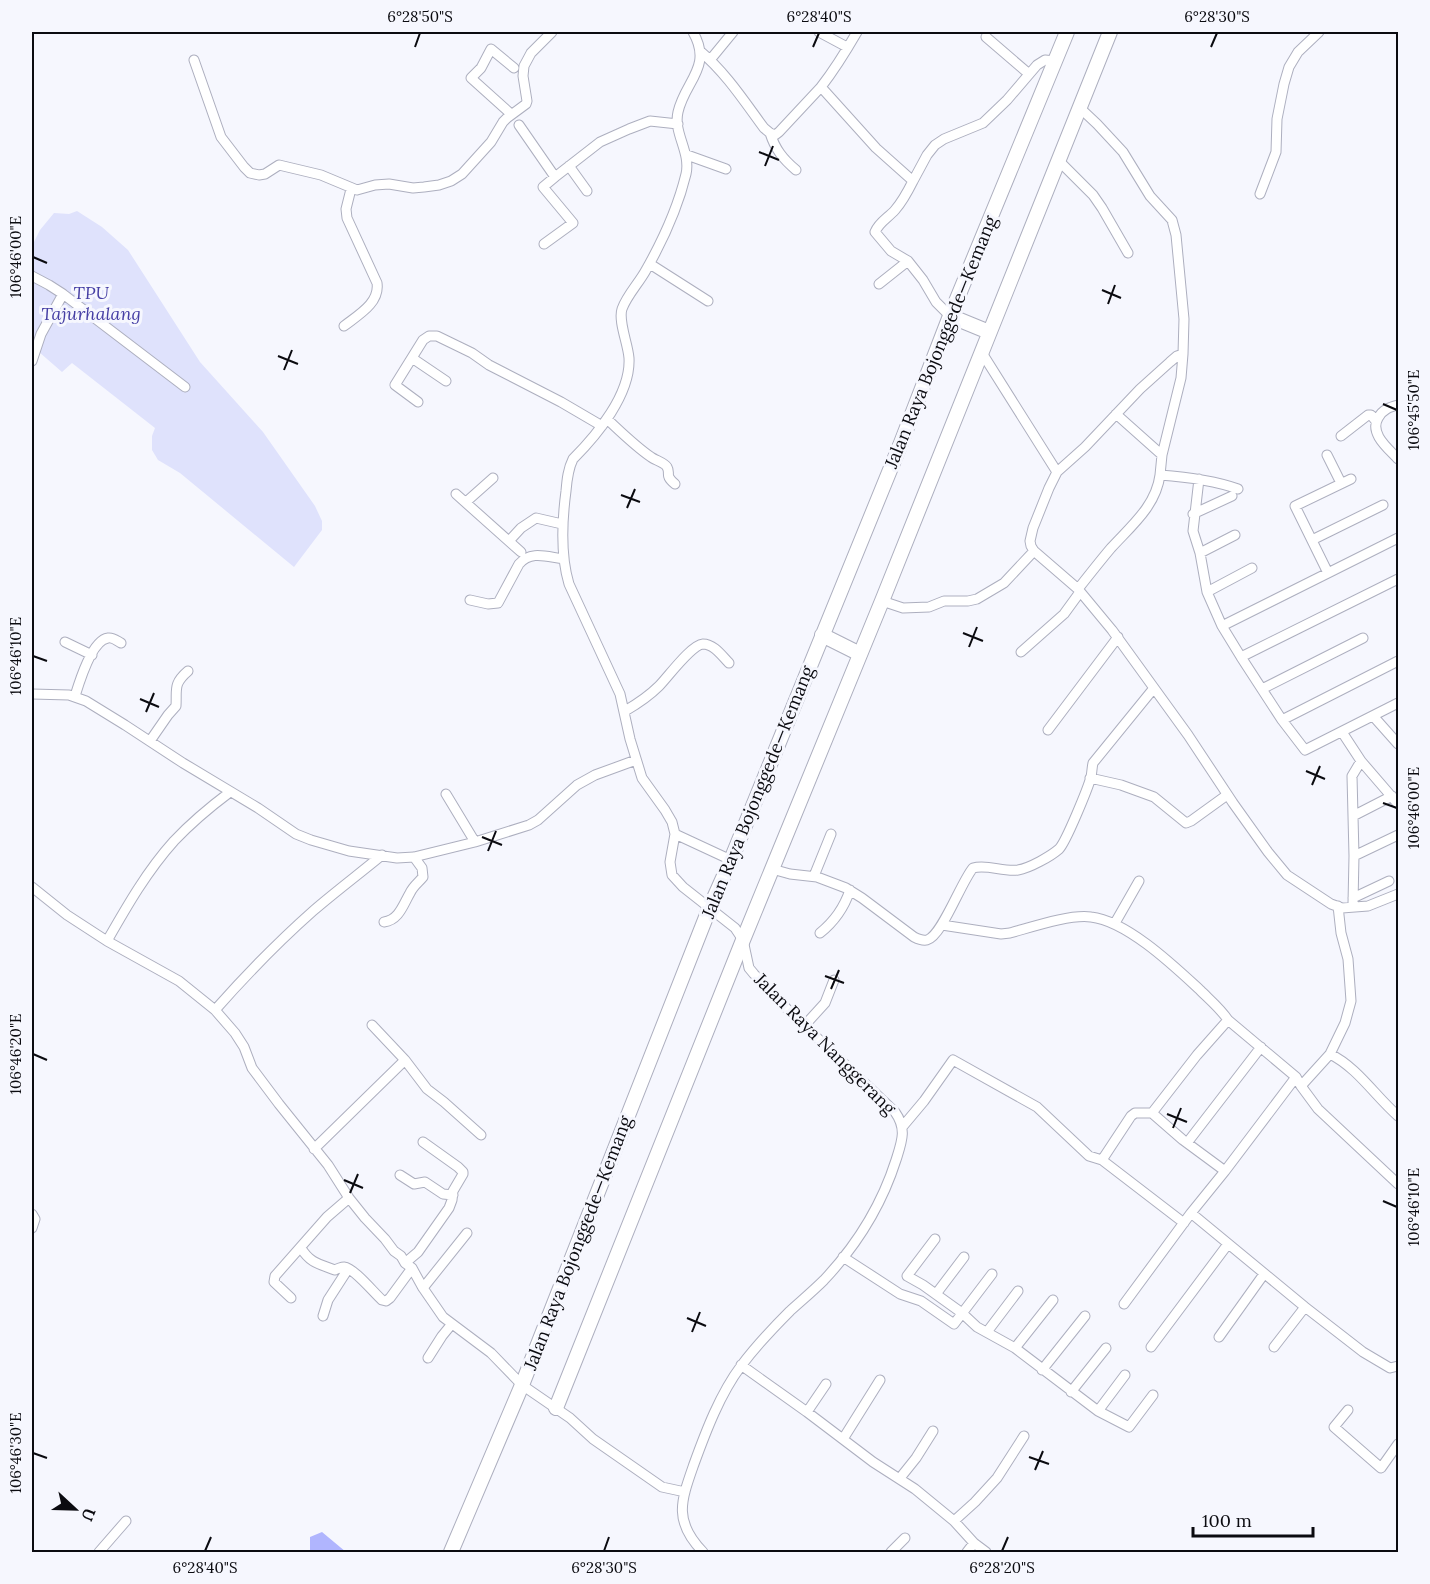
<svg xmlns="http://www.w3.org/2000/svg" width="1430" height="1584" viewBox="0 0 1430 1584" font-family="Lora,serif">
	<rect width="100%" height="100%" fill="#f6f7fe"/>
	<path fill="#dfe2fc" d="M77,211L102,227L128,250L200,362L263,432L315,506L322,521V530L294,567L180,473L158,460L152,450V436L155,428L72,363L62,372L39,352L32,368V246L40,230L54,213L69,214Z"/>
	<path fill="#b0b5fe" d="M322,1532L346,1552H347H310V1537Z"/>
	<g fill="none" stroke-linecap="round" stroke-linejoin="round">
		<g stroke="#adafbf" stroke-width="11">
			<path id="minor" d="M693,32C713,67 685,81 678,112C673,133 691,152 686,174C678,207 663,240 646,270C639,283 627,295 622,309C618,321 628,344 629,358C631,394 597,435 573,459C568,469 567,479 566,491C562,521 560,554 569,584L620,694L630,739L642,778L665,810L672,822L675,834L670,862L672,875L683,887L735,928L743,940L749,968L754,974L790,1012L895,1112C907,1129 902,1141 896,1160C882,1204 856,1246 824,1280C813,1291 801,1301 790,1311C773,1328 756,1346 741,1366C720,1394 706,1431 694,1464C681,1501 673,1521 703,1552
				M819,32L847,47
				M986,37L1029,74
				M700,51C726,73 744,101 764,128L770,133L775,135L779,132L821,87L876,148L913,181C908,191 902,202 895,210C888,218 879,222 875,232L891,251L908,261L923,280L936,302L950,316
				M194,60L221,137L244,167L250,173L259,175L265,174L279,165L321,175L357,190L375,185L389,184L413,188L424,187L439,185L451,181L462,174L491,142L503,122L507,118L526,104L527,101L523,76L524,66L531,53L552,32
				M710,60L733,32
				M821,87C835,69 846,51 857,32
				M1080,108L1097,124L1123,152L1150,196L1172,220L1176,235L1184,319L1183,354L1181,378L1162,455L1160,475C1187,477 1213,480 1238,489
				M511,114L471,78L481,68L491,49L514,68
				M519,125L555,177L600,142L629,129L650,121L678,124
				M770,133C775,149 783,159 796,170
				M687,155L726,169
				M1058,160L1093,195L1102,208L1128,253
				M569,166L587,191
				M913,181L927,155L935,145L944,139L983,123L1007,100L1037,65L1045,60L1055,61
				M1260,194L1276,152L1277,119L1284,84L1289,67L1298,52L1319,32
				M544,244L573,223L543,187L555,177
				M650,264L708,301
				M32,276L49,285L63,294L41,334L32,361
				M879,284L908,261
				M63,294L185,387
				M344,326C358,315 380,303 377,283L347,218L346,209L351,189
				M982,353L1057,472
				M412,358L446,381
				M418,402L395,385L423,340L429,336H437L472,353L489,365L561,402L602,426
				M1398,405C1390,407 1383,409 1378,418C1369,434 1389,449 1398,459
				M1116,414L1162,455
				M607,419C621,432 635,446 651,457C655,460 665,463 667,467C671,474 664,475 675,484
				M1341,436L1368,415H1371L1376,421
				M1327,455L1341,483
				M1160,475C1156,506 1131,526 1111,548C1100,561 1089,575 1078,589L1034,551L1031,546L1030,541L1033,528L1049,488L1057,472L1085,447L1140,389L1170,362L1177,356L1183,354
				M1199,479L1193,531L1200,553L1207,592L1222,626L1241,657L1282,720L1305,750L1398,703
				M456,494L521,552
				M466,502L493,478
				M1193,514L1232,496
				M1312,540L1383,505
				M509,541L521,528L536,518L562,524
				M1200,553L1235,535
				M1328,573L1295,506L1351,479
				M1078,589L1112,630L1188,735L1233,803L1268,852L1287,875L1331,904L1342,908L1368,906L1398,894
				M1207,592L1252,568
				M470,600L488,604L498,603L519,564C531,550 547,557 564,559
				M882,601L903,608L929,607L944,601H968L977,599L1004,583L1034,551
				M1222,626L1398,538
				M65,642L92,655
				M1021,652L1064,614L1080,592
				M1241,657L1398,579
				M1262,689L1363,638
				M32,694L69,695L86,701L125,725L183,763L258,808L296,834L311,840L349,851L397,858L414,857L475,842L529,825L538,820L577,785L595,775L636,760
				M75,696C79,683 92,640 108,638C113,637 117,641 121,643
				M625,711C637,704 649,696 659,686C668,677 691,645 703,644C714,644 722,656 729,663
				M1374,717L1398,744
				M1282,720L1398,661
				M1048,730L1118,637
				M1342,732L1361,761L1352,776L1354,856L1353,903
				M150,741L168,715L176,706C177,689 173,684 188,671
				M1361,761L1398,804
				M1090,778L1121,785L1154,797L1186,823L1191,821L1227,795
				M446,794L475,842
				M1353,816L1392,796
				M675,834L731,860
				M1354,856L1398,835
				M772,869L790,874L817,877L846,888L862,898L914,937C918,939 923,941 927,940C942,936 961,882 973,868C987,864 1003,872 1018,870C1030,868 1051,856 1059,849C1066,842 1088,788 1091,777C1092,772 1092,767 1093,763L1154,688
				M814,876L831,834
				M32,887L67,915L107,941L179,981L215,1010L235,1033L244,1047L252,1068L279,1104L328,1165L349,1198L365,1218L385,1239L394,1251L401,1256L405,1263L412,1268L423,1288L443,1317L491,1353L522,1385L570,1418L593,1439L662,1487L685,1492
				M1353,898L1389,881
				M384,922C399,920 403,905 410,893C413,886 419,882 423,877L422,868L414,857
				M1115,923L1139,881
				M942,925L1001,934L1010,933C1032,927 1070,914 1091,917C1127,921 1174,966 1200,990C1210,1000 1221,1009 1228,1020
				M820,933C835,921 844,908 850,890
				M107,941C127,906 147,871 174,841C191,823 210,807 230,792
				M215,1010C246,975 278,942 313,911C335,892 359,874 382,855
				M372,1025L405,1060
				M805,1025L825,1003L834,980
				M1330,1054L1345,1023L1351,1001L1348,959L1341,933L1338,906
				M1301,1086L1330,1054C1358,1068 1375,1096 1398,1116
				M1152,1113L1183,1140L1225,1171
				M903,1126L924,1101L953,1060L1037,1107L1089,1156L1102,1160L1184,1223
				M1187,1143L1261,1047
				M314,1149L405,1060L427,1089L444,1102L481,1135
				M1102,1160L1131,1116L1135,1113H1152L1197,1055L1228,1020L1296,1077L1301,1086L1318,1109L1398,1184
				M400,1175L414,1184L425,1182L443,1194L453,1195
				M1191,1213L1305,1307L1363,1352L1390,1368L1398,1366
				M32,1214L35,1219L32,1228
				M935,1239L907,1276L923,1285L962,1313L977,1327L1015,1348L1098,1411L1129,1427L1153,1395
				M301,1248C310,1263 319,1264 335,1270C336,1269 342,1267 344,1267C354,1268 374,1293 382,1300L386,1301L390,1298L412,1268
				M843,1257L900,1294L921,1301L954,1324L992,1274
				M405,1263L418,1252L449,1208L452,1200L453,1191L463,1174V1172L458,1167L423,1142
				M423,1288L467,1233
				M936,1294L964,1257
				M291,1298L274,1282L275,1276L327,1217L349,1198
				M1124,1304L1191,1213L1225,1171L1296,1077
				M323,1316L328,1300L348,1269
				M987,1332L1018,1291
				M1219,1337L1264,1274
				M1151,1347L1228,1244
				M1274,1347L1305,1307
				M1015,1348L1053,1300
				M428,1358L442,1336L451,1325
				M741,1365L807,1412L873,1462L915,1489L954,1521L974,1543L986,1552
				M1042,1370L1085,1316
				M1071,1392L1106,1348
				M1348,1410L1334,1427L1381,1468L1398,1444
				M1098,1411L1125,1375
				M807,1412L826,1384
				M843,1439L880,1380
				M900,1478L916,1458L933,1431
				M954,1521L975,1502L997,1478L1024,1436
				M99,1552L126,1521
				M891,1552L905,1538
				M967,1552L974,1543"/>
		</g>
		<g stroke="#adafbf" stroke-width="16">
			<path id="highway" d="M950,316L989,332
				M822,635L860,654
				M556,1408L743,940L882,601L1110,32
				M451,1552L522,1385L710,907L731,860L901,443L950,316L1067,32"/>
		</g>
		<use href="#minor" stroke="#fff" stroke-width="9"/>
		<use href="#highway" stroke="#fff" stroke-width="14"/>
	</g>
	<path fill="none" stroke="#0b0b10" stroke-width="2" d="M415,47L420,33M813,47L819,33M1211,47L1217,33M759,152L779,160M765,166L773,146M33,257L47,263M1102,290L1121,298M1108,304L1115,285M278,356L298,364M284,370L292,350M1383,404L1397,410M621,495L640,502M627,508L635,489M963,633L983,641M969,647L977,627M33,656L47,661M140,699L159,707M146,712L154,693M1306,771L1325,779M1312,785L1320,766M1383,803L1397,808M482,837L502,845M488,851L496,831M825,976L844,983M831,989L839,970M33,1054L47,1060M1167,1114L1187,1122M1173,1128L1181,1108M344,1180L363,1188M350,1193L358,1174M1383,1201L1397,1207M687,1318L706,1326M692,1332L700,1312M33,1453L47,1458M1029,1457L1049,1464M1035,1470L1043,1451M205,1551L211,1537M604,1551L609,1537M1002,1551L1008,1537"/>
	<g text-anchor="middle" stroke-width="6" stroke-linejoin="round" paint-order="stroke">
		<g font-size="18" font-style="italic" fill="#453ea4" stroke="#f6f7fe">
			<text x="91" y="299">TPU<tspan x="91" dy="21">Tajurhalang</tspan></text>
		</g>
		<g font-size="18" fill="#0b0b10" stroke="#f6f7fe">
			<text transform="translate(941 342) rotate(-68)" y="6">Jalan Raya Bojonggede—Kemang</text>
			<text transform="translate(758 792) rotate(-68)" y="6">Jalan Raya Bojonggede—Kemang</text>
			<text transform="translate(825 1044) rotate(45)" y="6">Jalan Raya Nanggerang</text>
			<text transform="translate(578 1243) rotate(-69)" y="6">Jalan Raya Bojonggede—Kemang</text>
		</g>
	</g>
	<rect width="1430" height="1584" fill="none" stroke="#f6f7fe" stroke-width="66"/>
	<g transform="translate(75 1509) rotate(112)" stroke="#f6f7fe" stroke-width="4.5" paint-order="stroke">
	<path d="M0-4.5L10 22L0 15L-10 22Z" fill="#0b0b10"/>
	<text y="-9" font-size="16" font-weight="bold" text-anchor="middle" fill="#0b0b10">U</text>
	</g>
	<path d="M1193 1527v9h120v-9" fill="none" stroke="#0b0b10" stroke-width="3"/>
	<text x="1202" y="1527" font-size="18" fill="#0b0b10" stroke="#f6f7fe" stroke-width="4.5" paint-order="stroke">100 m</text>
	<rect x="33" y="33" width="1364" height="1518" fill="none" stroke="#0b0b10" stroke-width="2"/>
	<g font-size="15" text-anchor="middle" fill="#0b0b10">
		<text x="420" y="22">6°28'50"S</text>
		<text x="819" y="22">6°28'40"S</text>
		<text x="1217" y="22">6°28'30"S</text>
		<text transform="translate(16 257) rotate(-90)" y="5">106°46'00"E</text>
		<text transform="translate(1414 410) rotate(-90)" y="5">106°45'50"E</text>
		<text transform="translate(16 656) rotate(-90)" y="5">106°46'10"E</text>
		<text transform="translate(1414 808) rotate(-90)" y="5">106°46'00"E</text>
		<text transform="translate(16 1054) rotate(-90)" y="5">106°46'20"E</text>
		<text transform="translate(1414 1207) rotate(-90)" y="5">106°46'10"E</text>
		<text transform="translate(16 1453) rotate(-90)" y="5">106°46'30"E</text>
		<text x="205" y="1573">6°28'40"S</text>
		<text x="604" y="1573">6°28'30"S</text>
		<text x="1002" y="1573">6°28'20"S</text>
	</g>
</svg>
